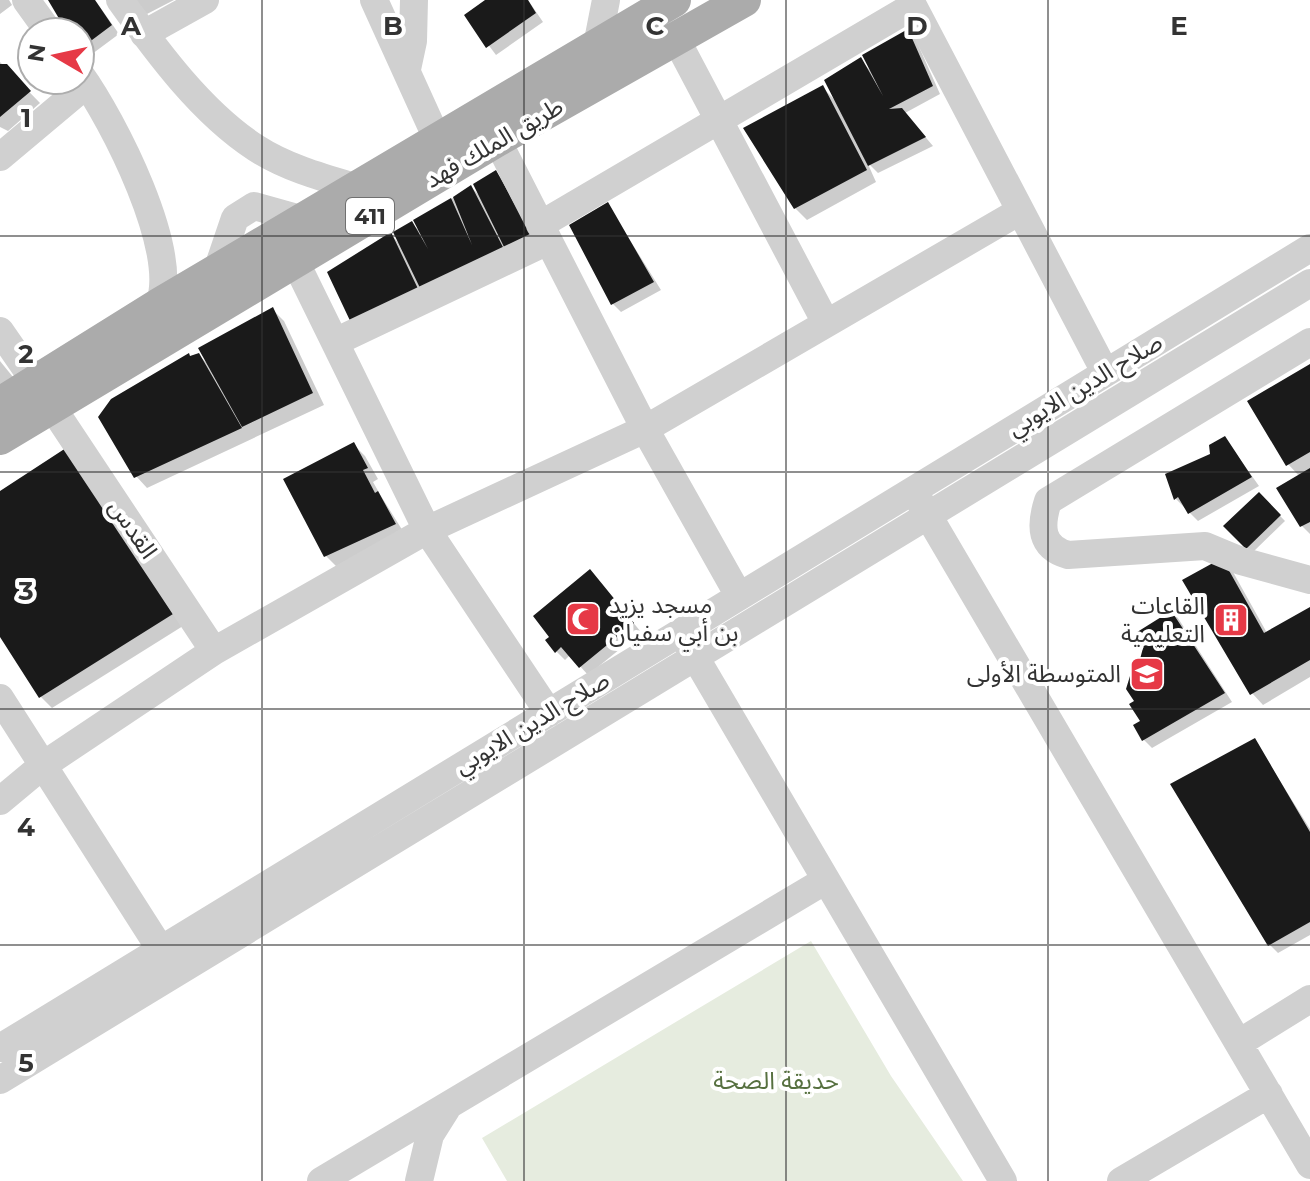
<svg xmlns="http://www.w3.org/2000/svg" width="1310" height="1181" viewBox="0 0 1310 1181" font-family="Montserrat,'Noto Sans Arabic',sans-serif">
	<rect width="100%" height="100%" fill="#fff"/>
	<path fill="#e6ecdf" d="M811,941L891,1076L963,1181H507L482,1138Z"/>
	<path fill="#0003" d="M0,0H9L12,5L0,14Z
		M52,0H95L119,34L88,57L80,49V32H70Z
		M134,0H174L147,14Z
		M488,0H528L543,22L496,55L466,15Z
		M907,32L916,40L940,94L905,113L933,146L878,173L867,162L876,182L807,220L795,208L822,87L836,101L860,60L871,71Z
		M0,62L40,103L8,131L0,127Z
		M496,172L504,181L539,247L363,334L391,235L401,245L411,223L421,232L415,221L471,187L481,197Z
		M608,205L661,290L621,312L613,304Z
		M272,309L284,321L324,405L147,488L136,476L198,355L208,364Z
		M0,361L13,377L0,393Z
		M1310,366V534L1302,526L1300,477L1288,464Z
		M1225,438L1259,486L1198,521L1176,499L1167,475L1212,455Z
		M354,445L365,456L378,479L373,482L381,496L406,536L337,567L326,556Z
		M69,449L183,626L52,708L41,697L0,633V493Z
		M1259,494L1285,521L1252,553L1226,526Z
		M1222,561L1233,572L1267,633L1310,609V677L1263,705L1252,693Z
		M598,580L641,632L588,675L570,655L565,660L556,651Z
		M1174,612L1232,702L1152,748L1144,740L1137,702L1138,675Z
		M1255,741L1310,829V935L1278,953L1269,944Z"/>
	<path fill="#1a1a1a" d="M48,0H95L112,25L80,49V32H67Z
		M485,0H528L536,13L486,48L464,15Z
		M908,29L933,86L889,109L902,108L926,137L868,166L824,80L861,57L883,96L862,55Z
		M0,64H7L31,91L0,117Z
		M823,85L867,170L794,209L743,128Z
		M496,170L533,238L507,253L473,184Z
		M471,185L506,253L421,290L393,232L412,221L428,249L413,220L451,198L472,245L453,197Z
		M608,202L654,282L611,305L569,225Z
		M391,232L420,293L353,327L327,272Z
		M273,307L313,393L242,427L198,348Z
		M189,353L190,356L199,353L242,428L134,478L98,417L111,399Z
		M1310,364V452L1286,466L1247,401Z
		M1225,436L1252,477L1188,514L1178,497L1174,500L1165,474L1210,454L1209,445Z
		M354,442L368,468L363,470L375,493L378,491L396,524L324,557L283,479Z
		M69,446L173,614L39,698L0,637V491Z
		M1310,468V522L1300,527L1276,488Z
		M1259,492L1281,515L1246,549L1223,526Z
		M1222,558L1264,633L1310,607V660L1250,695L1182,580Z
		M590,569L634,623L579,668L561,647L555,653L545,640L549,637L533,616Z
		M1174,609V615L1225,693L1142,741L1133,725L1140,721L1129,704L1134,701L1126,689L1130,676L1136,674L1143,648L1134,634Z
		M1255,738L1310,832V922L1268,946L1170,784Z"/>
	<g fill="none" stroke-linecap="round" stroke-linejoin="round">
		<path stroke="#d0d0d0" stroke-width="28" d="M26,0L49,32
			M120,0C157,52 202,113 256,148C287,168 324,178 358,188
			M374,0L438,141
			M910,0L1105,372
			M144,34L205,0
			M676,39L826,323
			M597,46L606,0
			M407,69L413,41L414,0
			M80,74C113,120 181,252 159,305
			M497,140L645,429L739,596
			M0,157L87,84
			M540,225L913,6
			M295,261L427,530L549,713
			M217,271L235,218L254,206L304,220
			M0,331L36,383
			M335,342L548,241
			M1310,342L1048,501C1040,526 1040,547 1068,555L1205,546L1241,561L1310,580
			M52,407L214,651
			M919,500L1310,1165
			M687,643L1003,1181
			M0,698L161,950
			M0,801L42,766L214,651L427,530L645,429L1020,211
			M1239,1043L1310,999
			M0,1048L1310,248
			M0,1080L1310,283
			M321,1181L826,880
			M419,1181L430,1135L447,1108
			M1121,1181L1269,1094"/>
		<path stroke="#ababab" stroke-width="34" d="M0,404L159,305L674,0
			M0,438L497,140L744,0"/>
	</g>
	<path fill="none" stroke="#333" stroke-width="2" stroke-opacity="0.55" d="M262,0V1181M524,0V1181M786,0V1181M1048,0V1181M0,236H1310M0,472H1310M0,709H1310M0,945H1310"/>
	<defs>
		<g id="mosque-square" transform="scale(1.8)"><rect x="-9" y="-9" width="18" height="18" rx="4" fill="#e63946" stroke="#fff"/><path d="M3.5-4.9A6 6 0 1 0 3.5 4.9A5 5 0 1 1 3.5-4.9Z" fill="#fff"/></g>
		<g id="building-square" transform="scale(1.8)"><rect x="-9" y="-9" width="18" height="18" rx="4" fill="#e63946" stroke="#fff"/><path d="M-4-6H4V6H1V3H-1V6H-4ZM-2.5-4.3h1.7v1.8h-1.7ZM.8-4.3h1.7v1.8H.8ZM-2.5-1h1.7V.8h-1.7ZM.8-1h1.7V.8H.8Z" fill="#fff"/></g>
		<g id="school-square" transform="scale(1.8)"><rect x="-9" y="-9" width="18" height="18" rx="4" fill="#e63946" stroke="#fff"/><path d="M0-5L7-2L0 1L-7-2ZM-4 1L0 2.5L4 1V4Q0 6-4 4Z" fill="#fff"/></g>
	</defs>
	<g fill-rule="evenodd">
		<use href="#mosque-square" x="583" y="619"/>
		<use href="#building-square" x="1231" y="620"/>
		<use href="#school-square" x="1147" y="674"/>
	</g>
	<g text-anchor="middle" stroke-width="8" stroke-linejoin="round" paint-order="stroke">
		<rect fill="#fff" stroke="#707070" stroke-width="2" x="346" y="198" width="48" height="36" rx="6"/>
		<g font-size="22" font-weight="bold" fill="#333">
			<text x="370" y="224">411</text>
		</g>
		<g font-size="24" fill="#333" stroke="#fff">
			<text transform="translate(494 143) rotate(-30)" y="8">طريق الملك فهد</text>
			<text transform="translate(1085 385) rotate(-31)" y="8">صلاح الدين الايوبي</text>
			<text transform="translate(133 529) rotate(56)" y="8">القدس</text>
			<text transform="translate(532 723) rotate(-31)" y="8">صلاح الدين الايوبي</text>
		</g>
		<g font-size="24" fill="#333" stroke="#fff" text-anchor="end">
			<text x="609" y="613" text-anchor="start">مسجد يزيد<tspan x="609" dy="28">بن أبي سفيان</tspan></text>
			<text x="1205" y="614">القاعات<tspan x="1205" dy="28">التعليمية</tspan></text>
			<text x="1121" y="682">المتوسطة الأولى</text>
		</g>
		<g font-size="24" fill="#56703f" stroke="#fff">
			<text x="776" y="1089">حديقة الصحة</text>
		</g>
	</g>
	<g font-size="26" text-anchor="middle" font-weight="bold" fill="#333" stroke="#fff" stroke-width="8" stroke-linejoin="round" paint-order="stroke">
		<text x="131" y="35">A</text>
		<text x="393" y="35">B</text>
		<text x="655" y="35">C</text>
		<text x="917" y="35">D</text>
		<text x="1179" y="35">E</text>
		<text x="26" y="127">1</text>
		<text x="26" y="363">2</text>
		<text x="26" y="600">3</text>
		<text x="26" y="836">4</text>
		<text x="26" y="1072">5</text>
	</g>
	<g transform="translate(56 56) rotate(279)"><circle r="38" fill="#ffffff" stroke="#adadad" stroke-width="2"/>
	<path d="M0-6L14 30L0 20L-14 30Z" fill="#e63946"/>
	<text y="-12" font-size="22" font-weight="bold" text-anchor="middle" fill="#333333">N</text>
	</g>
</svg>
